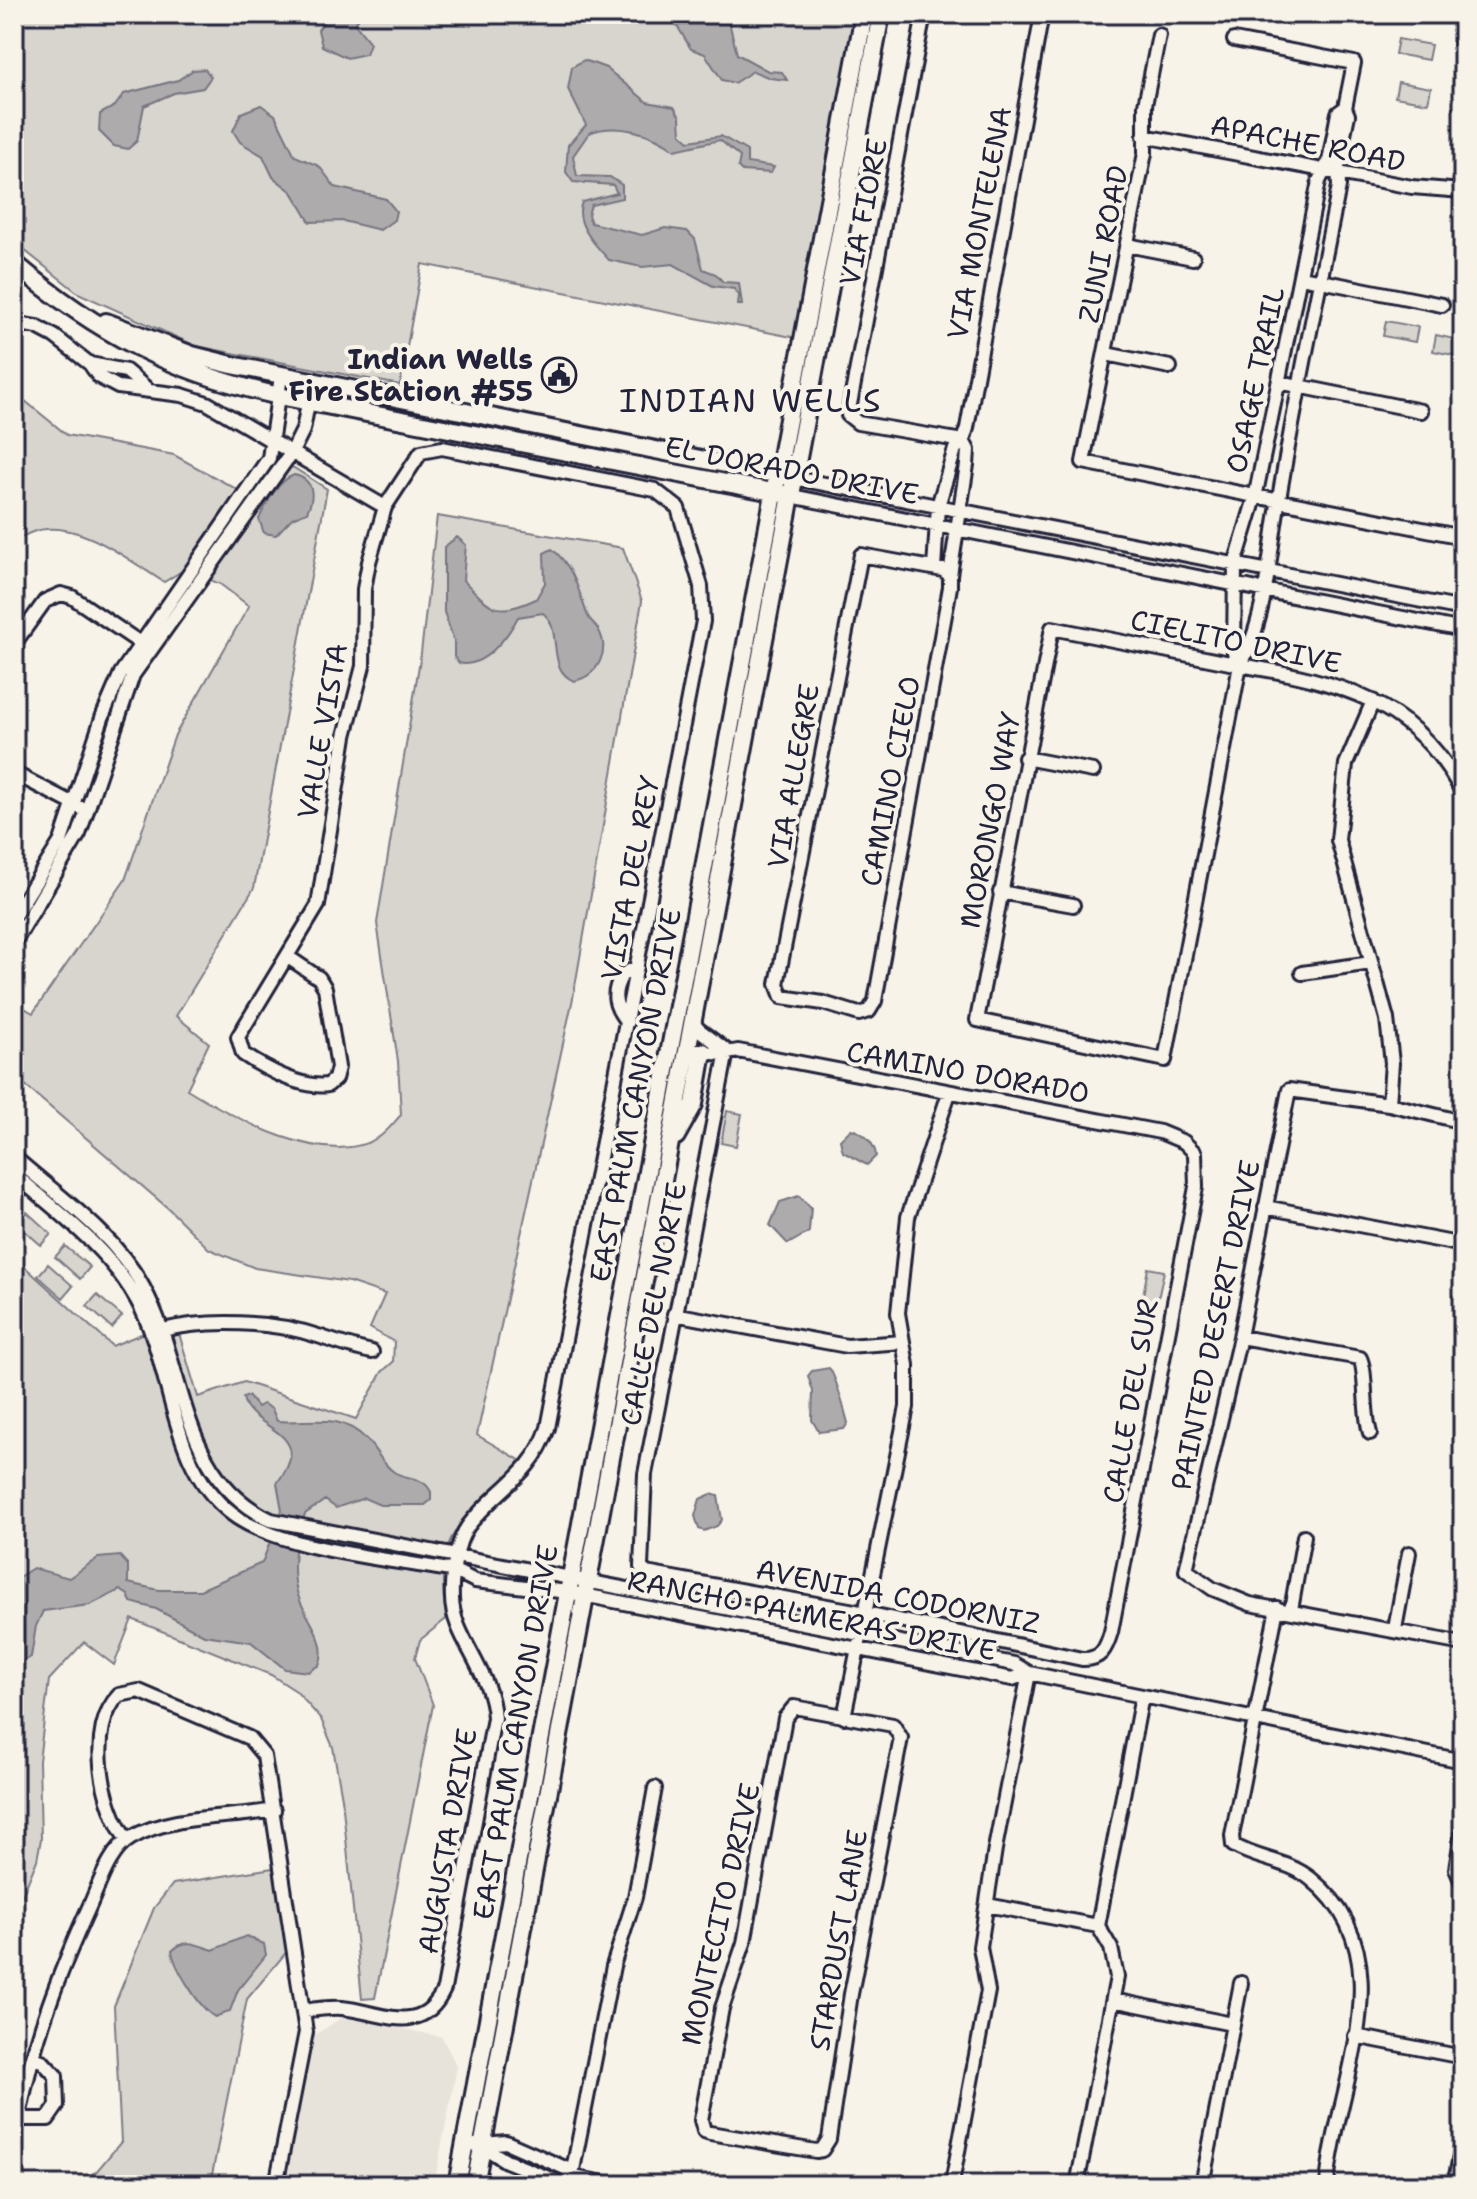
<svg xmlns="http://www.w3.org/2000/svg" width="1477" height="2199" viewBox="0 0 1477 2199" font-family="'Shantell Sans',sans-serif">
	<rect width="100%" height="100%" fill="#f7f3e8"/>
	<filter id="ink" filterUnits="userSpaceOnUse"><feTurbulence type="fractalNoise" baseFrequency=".0125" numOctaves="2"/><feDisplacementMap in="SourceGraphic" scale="16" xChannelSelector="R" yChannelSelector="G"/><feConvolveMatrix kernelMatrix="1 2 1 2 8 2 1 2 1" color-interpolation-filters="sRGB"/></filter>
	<g filter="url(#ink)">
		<path fill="#e7e3db" d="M344,2016L442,2037L457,2067L434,2185H284L312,2037Z"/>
		<path fill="#d8d5cf" stroke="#7d7c85" stroke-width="2" d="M14,14H857L797,338L422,264L400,385L196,346L78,293L14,242Z
			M1398,39L1431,45L1428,60L1395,54Z
			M1398,82L1431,88L1428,103L1395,97Z
			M1386,321L1418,327L1415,342L1383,336Z
			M1436,335L1463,341V357L1433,351Z
			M14,392L67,435L174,455L238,490L260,458L294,468L327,489L254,888L176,1016L209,1043L187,1089C233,1117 327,1171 379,1137C387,1132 394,1122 401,1115L398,1061L377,923L421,653L437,516L623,548L642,601L573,998L477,1435L523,1462C503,1480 463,1516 451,1539C439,1562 443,1595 446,1619L420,1640L415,1658L433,1705L375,1998L362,1999L342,1798L333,1747L321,1719L296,1691L271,1675L132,1619L114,1665L84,1642L49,1680L39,1761L41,1839L37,1860L14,1916V1257L112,1346L175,1320L198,1397L244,1382L356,1419L382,1372L393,1362L394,1342L370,1328L385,1294L349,1282L255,1268L209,1249L170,1210L14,1076V1002L33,1013L125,880L175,735L249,606L220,584L185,569L164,582C123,557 60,503 14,543Z
			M727,1111L742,1114L736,1146L721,1143Z
			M27,1212L51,1234L41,1245L17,1224Z
			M65,1246L90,1267L80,1279L55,1257Z
			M48,1264L73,1286L63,1298L38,1276Z
			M1148,1268L1164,1271L1157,1304L1142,1301Z
			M97,1295L122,1316L112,1328L87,1306Z
			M273,1868L289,1949L247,1999L210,2185H70L96,2172L121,2142L114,2006L154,1908L173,1884Z"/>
		<path fill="#aeabad" stroke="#76747f" stroke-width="2" d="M329,14H361L355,24L370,43L366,54L347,58L322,46L318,30Z
			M670,14H727L737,54L768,71L782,72L787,80L770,78L753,71L734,83L722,80L705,54L691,49Z
			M584,60L606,68L647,102L674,107L680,117L681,134L689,141L721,136L747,151V163L774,167L771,173L742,171L738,167L740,157L720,140L675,150C654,133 616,122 589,133L573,156L577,176L610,177L622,185V198L591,205L588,215L591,223L642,235L665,228L687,231L695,239L703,269L716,274L723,282L739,283L742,305H738L739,295L734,289L713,286L673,264L642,267L609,260C596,246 573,223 582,202L617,193L613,185L573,182L566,172L568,145L586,125L568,89L572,67Z
			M205,69L211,77L203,88L174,93L144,106L137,141L128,149L114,146L99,131L100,114L115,106L124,94L178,80L193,70Z
			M261,105L275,115L295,156L319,166L335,187L386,199L396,211L394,220L380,230L343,221L310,222L292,192L273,177L263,156L240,142L233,131L241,113Z
			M294,475C314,479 315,496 307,512L292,518L276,535L264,533L259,519C267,503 276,482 294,475Z
			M457,537L466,545L463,580C491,608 496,618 536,599L545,583L544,553L552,549C574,567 578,589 587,614C589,620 595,624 598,629C611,651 598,676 574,681C545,669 564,630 543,613L518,617C508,636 483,670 459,663L454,657V641L444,612V547Z
			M851,1129C863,1132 875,1143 876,1156L867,1165L843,1152L840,1140Z
			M799,1196L811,1208L809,1232L788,1244L770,1225L780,1202Z
			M829,1368C835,1373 845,1412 848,1423L844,1429L819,1432L812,1420L813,1391L808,1376L812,1371Z
			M248,1396L257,1407L263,1404L272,1409L277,1421C310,1424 338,1411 366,1439C376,1449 382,1464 394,1472C407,1480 424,1476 431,1492V1500L425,1505H380L364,1498L336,1508L325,1500L305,1514C295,1536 290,1571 298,1595C304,1617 330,1641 319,1665L308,1672L285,1669L251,1642L204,1635L156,1609L131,1602L128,1595L120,1590L90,1605L43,1611L36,1626L31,1657L14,1667V1580L33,1568L69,1578L98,1558L120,1556L128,1565V1583L159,1590H200L262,1563L282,1510L277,1483C319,1430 251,1432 243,1398Z
			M711,1494L718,1496L722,1520L717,1526L704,1531L699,1529L695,1516L700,1499Z
			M246,1936L264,1944L266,1955L238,1990L230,2011L215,2017C201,2010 174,1967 172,1951C185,1937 198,1945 213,1950Z"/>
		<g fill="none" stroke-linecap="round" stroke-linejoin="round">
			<g stroke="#22223b" stroke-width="18">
				<path id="minor" d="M924,14L848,415L858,423L963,441
					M1159,35L1145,105V153L1083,462L1463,537
					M1234,40L1354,63L1345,108L1348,115L1338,163L1339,186C1319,290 1296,394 1279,499C1270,548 1266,623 1240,665L1165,1060L977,1020L1052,628L1240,665C1336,681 1417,700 1463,794
					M1144,136L1412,187L1463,191
					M1127,245L1193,258
					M1301,277L1442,305
					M14,323L37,327L54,336L90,364L99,377L118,387L182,395L207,403L385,507
					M1106,354L1170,367
					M90,364L126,371L146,388
					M1279,382L1421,411
					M794,478L1463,609
					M791,496L1463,630
					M861,555L943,570L950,575V587L875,1001L869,1011L859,1014L823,1003L782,997L777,984Z
					M934,568L938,506L955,449L963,441L967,428L1042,14
					M950,575L967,465L968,450L963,441
					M14,644L45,601L61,594L72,597L146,647
					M1240,665L1234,653L1235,564L1255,498L1319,181L1329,161L1338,113L1345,108
					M1373,701L1346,764L1338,840L1387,1019L1392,1063L1389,1104
					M1025,758L1093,771
					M14,773L81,808
					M1000,892L1073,905
					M14,916L61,841L103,715L121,673L269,458L281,376
					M14,943L79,834L133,675L292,452L303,430L312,382
					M288,957L319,978L325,988L338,1067L335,1079L328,1085C302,1089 265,1069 243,1054L238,1037L318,905L345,736L363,666L364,589L369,562L385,507L421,452L442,448L655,490L678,508L701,586L703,621L548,1428C532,1476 496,1489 468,1526C456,1542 451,1579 452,1598C452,1637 492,1671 494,1718L444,1989C422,2038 382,2012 342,2008C330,2007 317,2009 304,2011
					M1302,973L1371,963
					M692,1020L698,1029L727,1051
					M627,1022C614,1006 611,994 622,975L637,967
					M696,1051L722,1054L738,1051L1160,1132L1184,1142L1195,1153L1196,1187L1111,1632C1106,1649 1101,1660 1082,1659L866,1613L646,1573L641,1567L645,1474L727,1051
					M1463,1122L1389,1104L1289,1090L1240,1337L1186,1570L1213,1589L1250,1604L1463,1644
					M14,1157C58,1196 115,1234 143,1287C188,1369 177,1476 271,1520L1014,1664L1029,1673L1463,1761
					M14,1174C58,1212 108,1248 137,1300C174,1366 167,1465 232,1514C279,1550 396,1560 455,1571L475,1581L568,1592L1012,1679L1029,1673
					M1265,1207L1463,1245
					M674,1314L847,1346L903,1342
					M163,1330C207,1319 274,1321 318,1336C336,1342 353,1348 372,1352
					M1240,1337L1360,1358C1367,1372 1363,1410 1370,1433
					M1277,1608L1232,1836L1233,1845C1258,1860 1288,1860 1311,1879C1408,1956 1335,2087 1327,2185
					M1291,1610L1304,1536
					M1395,1629L1409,1553
					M794,1707L893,1725L901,1738L851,1994L829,2139L822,2150L816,2151L710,2133L704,2131L701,2120L722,2008L744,1943L785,1718Z
					M844,1717L907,1407V1365L898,1313L908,1217L949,1093
					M1463,1827L1456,1869L1463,1885
					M127,1840C102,1807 86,1728 119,1695L139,1691L249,1738L264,1756L306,2032L276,2185
					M987,1905L1098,1926
					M1113,2000L1232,2024
					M1355,2036L1463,2057
					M33,2058L42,2061L56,2076L57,2106L48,2119H25L20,2112C34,2038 59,1973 90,1905C100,1883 109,1851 131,1838C171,1814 229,1819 274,1810
					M475,2145L506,2142L565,2168L574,2177L614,2185
					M482,2146L506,2161L561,2183L574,2177
					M953,2178L988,1991L980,1947L995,1849L1029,1673
					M570,2185L613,1966L635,1897L655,1788
					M1077,2185L1117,1977L1111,1948L1098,1926L1142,1696
					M1202,2185L1241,1983
					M1454,2185L1463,2142"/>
			</g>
			<g stroke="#22223b" stroke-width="22">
				<path id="major" d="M14,263C99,334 170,371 279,396L783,494
					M106,322L192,355L232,365L785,476
					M676,1136L694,1104L703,1052
					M457,2185L864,14
					M475,2185L881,14"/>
			</g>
			<use href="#minor" stroke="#f7f3e8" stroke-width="12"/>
			<use href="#major" stroke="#f7f3e8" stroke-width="16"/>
		</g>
	</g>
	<defs>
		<g id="civic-ring" transform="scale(1.8)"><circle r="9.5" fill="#f7f3e8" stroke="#22223b" stroke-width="1.5"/><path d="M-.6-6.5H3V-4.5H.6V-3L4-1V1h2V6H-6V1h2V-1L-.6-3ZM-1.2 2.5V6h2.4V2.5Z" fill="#22223b"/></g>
	</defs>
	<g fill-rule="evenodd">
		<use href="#civic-ring" x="559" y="375"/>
	</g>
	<g text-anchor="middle" stroke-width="8" stroke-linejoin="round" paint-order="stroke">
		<g font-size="28" fill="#22223b" stroke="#f7f3e8">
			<text transform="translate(1308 143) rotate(11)" y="10">APACHE ROAD</text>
			<text transform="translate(863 212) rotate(-79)" y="10">VIA FIORE</text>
			<text transform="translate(979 223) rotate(-79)" y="10">VIA MONTELENA</text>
			<text transform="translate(1103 244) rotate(-79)" y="10">ZUNI ROAD</text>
			<text transform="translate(1255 380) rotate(-78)" y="10">OSAGE TRAIL</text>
			<text transform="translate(792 470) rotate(11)" y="10">EL DORADO DRIVE</text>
			<text transform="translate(1236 641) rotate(12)" y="10">CIELITO DRIVE</text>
			<text transform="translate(322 731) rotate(-80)" y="10">VALLE VISTA</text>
			<text transform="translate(793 776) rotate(-80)" y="10">VIA ALLEGRE</text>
			<text transform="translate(890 781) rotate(-79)" y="10">CAMINO CIELO</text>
			<text transform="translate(990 820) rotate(-79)" y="10">MORONGO WAY</text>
			<text transform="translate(630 878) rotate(-79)" y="10">VISTA DEL REY</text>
			<text transform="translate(968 1072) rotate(10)" y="10">CAMINO DORADO</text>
			<text transform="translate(635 1095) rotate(-79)" y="10">EAST PALM CANYON DRIVE</text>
			<text transform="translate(653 1304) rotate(-79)" y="10">CALLE DEL NORTE</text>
			<text transform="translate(1215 1325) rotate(-78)" y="10">PAINTED DESERT DRIVE</text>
			<text transform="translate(1130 1401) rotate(-80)" y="10">CALLE DEL SUR</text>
			<text transform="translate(898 1596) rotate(11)" y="10">AVENIDA CODORNIZ</text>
			<text transform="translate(812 1615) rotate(11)" y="10">RANCHO PALMERAS DRIVE</text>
			<text transform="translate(515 1732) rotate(-80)" y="10">EAST PALM CANYON DRIVE</text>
			<text transform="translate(447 1841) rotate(-80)" y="10">AUGUSTA DRIVE</text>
			<text transform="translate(720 1914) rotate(-77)" y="10">MONTECITO DRIVE</text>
			<text transform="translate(838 1940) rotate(-80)" y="10">STARDUST LANE</text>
		</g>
		<g font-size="28" font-weight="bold" fill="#22223b" stroke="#f7f3e8" text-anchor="end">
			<text x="533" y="369">Indian Wells<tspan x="533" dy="32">Fire Station #55</tspan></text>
		</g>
		<g font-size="32" letter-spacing="2" fill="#22223b" stroke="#f7f3e8">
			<text x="751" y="412">INDIAN WELLS</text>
		</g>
	</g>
	<rect width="1477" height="2199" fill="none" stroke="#f7f3e8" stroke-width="48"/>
	<rect x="24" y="24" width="1429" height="2151" fill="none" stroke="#22223b" stroke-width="3" filter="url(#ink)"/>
</svg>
